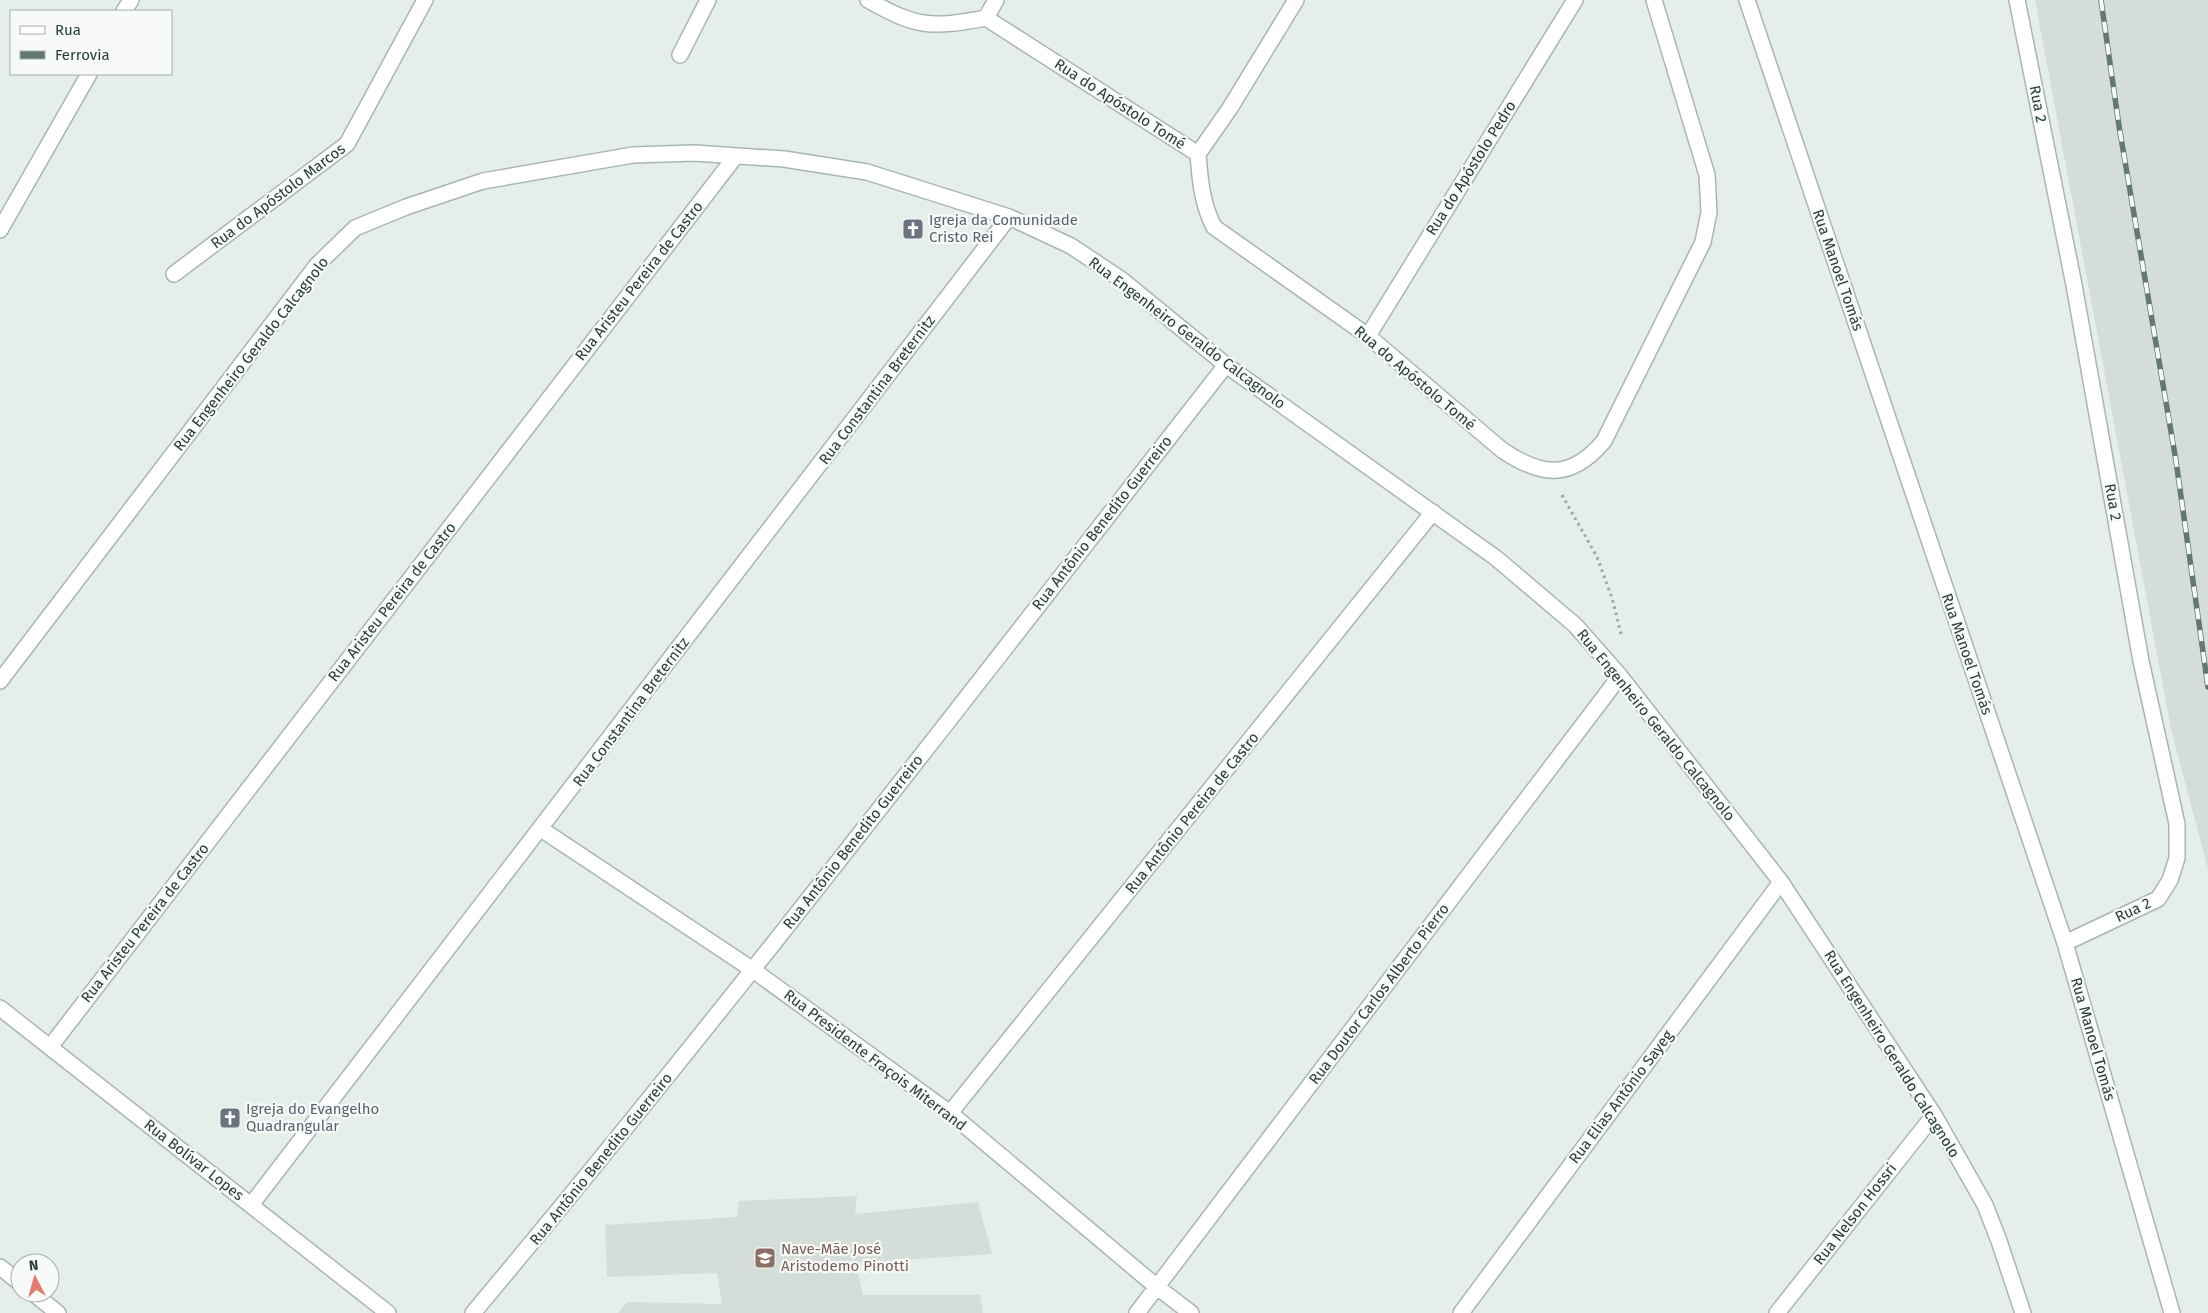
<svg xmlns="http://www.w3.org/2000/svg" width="2208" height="1313" viewBox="0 0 2208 1313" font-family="'Fira Sans',sans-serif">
	<rect width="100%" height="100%" fill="#e6eeea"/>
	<path fill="#d5ddd8" d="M2035,0H2208V869L2171,729Z
		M857,1196L855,1214L978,1202L992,1254L856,1263L863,1295H980L983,1313H618L627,1302L722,1304L717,1273L607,1277L605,1225L737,1217L739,1201Z"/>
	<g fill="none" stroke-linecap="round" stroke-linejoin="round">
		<g stroke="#a9b6b0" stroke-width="18">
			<path id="street" d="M868,0C917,28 931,28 986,18L1198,154
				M1747,0L2065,943L2172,1313
				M2017,0L2074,285L2141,661L2177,824V858L2170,880L2158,899L2065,943
				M986,18L996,0
				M680,55L708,0
				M1198,154C1200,180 1202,204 1214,227L1368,336L1502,450C1542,477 1571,480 1604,441L1703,242L1709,212L1707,175L1654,0
				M1198,154L1230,108L1296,0
				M174,274L347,144L425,0
				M1368,336L1575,0
				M0,681L317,265L355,228L406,207L483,181L633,155L694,153L784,159L867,172L1009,217L1071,246L1122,280L1226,365L1496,558L1575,625L1620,676L1781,882L1934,1115L1985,1205L1999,1241L2023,1313
				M541,829L753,970L950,1113L1157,1287L1191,1313
				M0,1008L388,1313
				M50,1047L735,157
				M950,1113L1433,512
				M251,1205L1009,217
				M0,1267L20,1283
				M33,1293L58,1313
				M473,1313C732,1004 977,683 1226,365
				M1137,1313L1620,676
				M1461,1313L1781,882
				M1777,1313L1934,1115"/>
		</g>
		<g stroke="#a6b8b0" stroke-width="18">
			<path id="secondary" d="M124,11L131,0
				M0,230L89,74"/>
		</g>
		<path stroke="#8aae9e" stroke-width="3" stroke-dasharray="2.5 4" stroke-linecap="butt" d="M1562,495L1597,557L1612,598L1622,638"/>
		<use href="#street" stroke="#fff" stroke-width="15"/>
		<use href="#secondary" stroke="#fff" stroke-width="15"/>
		<g stroke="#627970" stroke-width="5.5">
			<path id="rail" d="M2101,0L2119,126L2176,461L2208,687"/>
		</g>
		<use href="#rail" stroke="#f7faf8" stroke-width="4" stroke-dasharray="11" stroke-linecap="butt"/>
	</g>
	<defs>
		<g id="church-square" transform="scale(1.125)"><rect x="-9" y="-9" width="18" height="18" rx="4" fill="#6b7280" stroke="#f7faf8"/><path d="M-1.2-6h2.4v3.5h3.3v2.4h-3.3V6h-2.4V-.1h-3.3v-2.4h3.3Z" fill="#fff"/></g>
		<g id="school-square" transform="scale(1.125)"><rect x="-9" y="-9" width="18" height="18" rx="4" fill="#8d6e63" stroke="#f7faf8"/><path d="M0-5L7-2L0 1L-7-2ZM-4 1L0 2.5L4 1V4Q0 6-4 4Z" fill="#fff"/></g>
	</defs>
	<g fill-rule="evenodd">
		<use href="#church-square" x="913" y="229"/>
		<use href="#church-square" x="230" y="1118"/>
		<use href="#school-square" x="765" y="1258"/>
	</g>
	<g text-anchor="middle" stroke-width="4.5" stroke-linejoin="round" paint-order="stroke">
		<g font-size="15" fill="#273e35" stroke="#f7faf8">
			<text transform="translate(1120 104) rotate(33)" y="5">Rua do Apóstolo Tomé</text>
			<text transform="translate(2038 104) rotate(79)" y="5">Rua 2</text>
			<text transform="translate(1471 168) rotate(-58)" y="5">Rua do Apóstolo Pedro</text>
			<text transform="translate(278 196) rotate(-37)" y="5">Rua do Apóstolo Marcos</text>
			<text transform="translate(1838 270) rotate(71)" y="5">Rua Manoel Tomás</text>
			<text transform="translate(639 281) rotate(-52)" y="5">Rua Aristeu Pereira de Castro</text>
			<text transform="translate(1187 333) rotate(37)" y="5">Rua Engenheiro Geraldo Calcagnolo</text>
			<text transform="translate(251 354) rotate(-52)" y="5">Rua Engenheiro Geraldo Calcagnolo</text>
			<text transform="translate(1415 378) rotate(40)" y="5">Rua do Apóstolo Tomé</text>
			<text transform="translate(877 390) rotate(-53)" y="5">Rua Constantina Breternitz</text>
			<text transform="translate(2113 502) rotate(80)" y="5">Rua 2</text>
			<text transform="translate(1102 523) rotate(-52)" y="5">Rua Antônio Benedito Guerreiro</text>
			<text transform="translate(392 602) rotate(-52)" y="5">Rua Aristeu Pereira de Castro</text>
			<text transform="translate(1967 654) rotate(71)" y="5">Rua Manoel Tomás</text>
			<text transform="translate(631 712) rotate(-53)" y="5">Rua Constantina Breternitz</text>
			<text transform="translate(1656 725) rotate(51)" y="5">Rua Engenheiro Geraldo Calcagnolo</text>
			<text transform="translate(1192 813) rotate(-51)" y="5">Rua Antônio Pereira de Castro</text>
			<text transform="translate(853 842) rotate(-52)" y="5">Rua Antônio Benedito Guerreiro</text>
			<text transform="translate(2133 910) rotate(-25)" y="5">Rua 2</text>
			<text transform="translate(145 923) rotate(-52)" y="5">Rua Aristeu Pereira de Castro</text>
			<text transform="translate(1379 994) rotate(-53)" y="5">Rua Doutor Carlos Alberto Pierro</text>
			<text transform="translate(2093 1039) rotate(74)" y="5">Rua Manoel Tomás</text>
			<text transform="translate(1892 1054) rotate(58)" y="5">Rua Engenheiro Geraldo Calcagnolo</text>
			<text transform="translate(875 1060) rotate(37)" y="5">Rua Presidente Fraçois Miterrand</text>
			<text transform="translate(1621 1097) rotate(-53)" y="5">Rua Elias Antônio Sayeg</text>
			<text transform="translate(601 1159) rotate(-51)" y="5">Rua Antônio Benedito Guerreiro</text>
			<text transform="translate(194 1160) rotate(38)" y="5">Rua Bolívar Lopes</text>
			<text transform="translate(1855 1214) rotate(-52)" y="5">Rua Nelson Hossri</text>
		</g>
		<g font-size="15" fill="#5b616d" stroke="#f7faf8" text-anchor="start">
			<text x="929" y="225">Igreja da Comunidade<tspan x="929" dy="17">Cristo Rei</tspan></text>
			<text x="246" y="1114">Igreja do Evangelho<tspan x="246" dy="17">Quadrangular</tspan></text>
		</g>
		<g font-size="15" fill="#785e54" stroke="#f7faf8" text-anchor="start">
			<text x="781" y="1254">Nave-Mãe José<tspan x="781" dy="17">Aristodemo Pinotti</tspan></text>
		</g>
	</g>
	<rect x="10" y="10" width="162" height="65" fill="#f7faf8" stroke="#a4afaa"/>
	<rect x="20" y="26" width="25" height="8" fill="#ffffff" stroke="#a4afaa"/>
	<text x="55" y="35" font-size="15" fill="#273e35">Rua</text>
	<rect x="20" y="51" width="25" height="8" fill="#627970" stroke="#a4afaa"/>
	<text x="55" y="60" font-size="15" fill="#273e35">Ferrovia</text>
	<g transform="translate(35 1278) rotate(354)"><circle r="24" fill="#f7faf8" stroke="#a4afaa"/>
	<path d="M0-4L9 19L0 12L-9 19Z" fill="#e47d6e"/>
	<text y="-8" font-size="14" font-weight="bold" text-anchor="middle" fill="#273e35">N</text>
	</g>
</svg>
